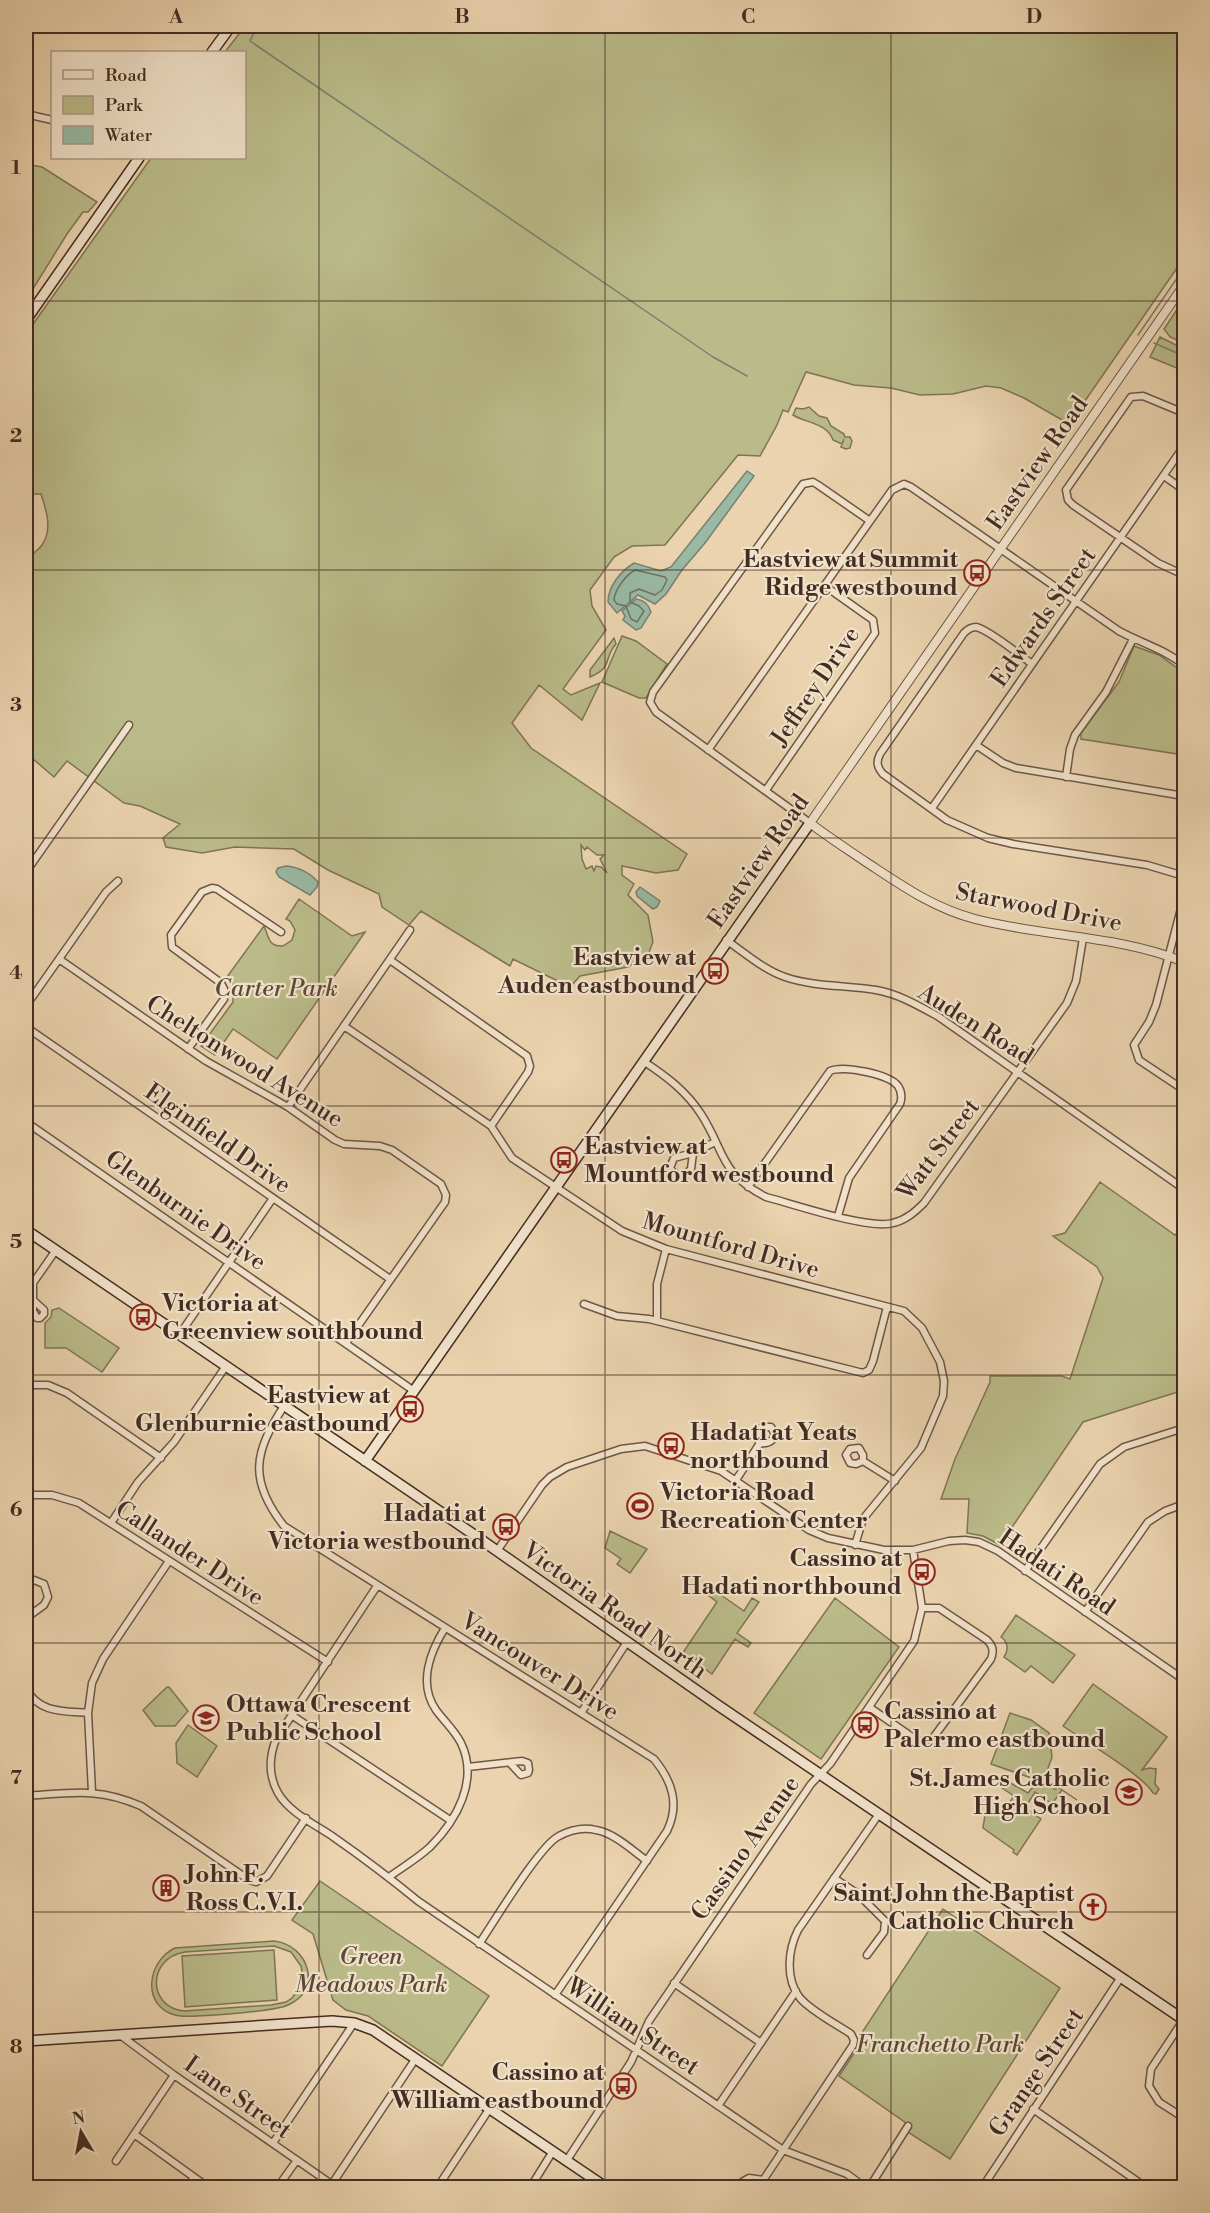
<svg xmlns="http://www.w3.org/2000/svg" width="1210" height="2213" viewBox="0 0 1210 2213" font-family="'Libre Bodoni',serif">
	<rect width="100%" height="100%" fill="#ead3ae"/>
	<filter id="stains"><feTurbulence type="fractalNoise" baseFrequency=".00333" numOctaves="4"/><feColorMatrix values="0 0 0 0 .2 0 0 0 0 .09 0 0 0 0 .02 0 0 0 .5 -.17"/></filter>
	<radialGradient id="worn" r=".72"><stop offset=".6" stop-color="#630" stop-opacity="0"/><stop offset="1" stop-color="#630" stop-opacity=".3"/></radialGradient>
	<path fill="#babb89" stroke="#7f7456" stroke-width="1.5" fill-rule="evenodd" d="M245,26H1184V258L1069,424L1024,398L1001,388L986,386L953,394L920,395L891,388L854,385L806,372L788,412L783,410L777,425L760,456L738,455L665,545L632,546L614,557L590,590L592,606L606,630L563,689L571,695L600,683L582,720L539,685L512,723L531,748L687,854L678,870L656,873L622,866V875L634,884L628,895L648,915L653,942L649,952L628,967L580,976L570,987L513,959L510,966L421,911L409,925L382,907L379,894L328,870L294,849L235,847L202,853L166,847L163,838L180,824L140,806L124,803L67,761L54,777L26,753V562C30,554 37,552 42,545C53,530 46,509 41,494H34L26,487V334L151,158H244V52H225ZM581,845L585,850L587,847L597,855H604L600,859L607,873L601,867L596,866L594,871L592,866L586,869L582,859Z
		M26,164L42,167L97,202L88,212H83L67,234L26,300Z
		M1184,299V343L1170,337L1164,329Z
		M1160,337L1184,349V371L1150,357Z
		M809,407L819,416L827,418L831,426L844,434L845,437H850L852,441L850,448L846,449L841,447L844,439L842,444L833,440C827,423 806,423 793,415L796,408L803,409Z
		M622,636L636,641L667,664L646,698H639L602,682Z
		M614,638L616,644C603,658 614,667 590,677V670Z
		M1134,646L1159,655L1184,673V755L1081,739V733L1119,682Z
		M299,899L352,936L365,932L277,1059L233,1029L215,1055L201,1046L233,1002V984L227,977L264,926C269,937 268,947 283,946L292,940L295,930L290,921L286,919Z
		M1100,1182L1175,1235L1184,1226V1390L1083,1422L1000,1545L983,1536L967,1533L969,1499H941L955,1459L990,1382V1376H1062L1070,1379L1103,1278L1097,1267L1053,1236L1065,1233Z
		M59,1308L119,1348L102,1372L66,1348H45V1323L51,1317L52,1310Z
		M610,1531L647,1549L630,1573L617,1564L621,1559L605,1548Z
		M708,1586L744,1611L752,1598L759,1602L737,1633L751,1643L748,1647L735,1639L712,1674L698,1664L701,1660L698,1657L694,1662L682,1654L717,1602L704,1592Z
		M835,1598L899,1647L821,1759L754,1713Z
		M1016,1615L1075,1655L1053,1683L1031,1666L1025,1672L1004,1657C1009,1650 1008,1642 1001,1637Z
		M1093,1684L1167,1737L1142,1770L1149,1768L1156,1769L1155,1784L1159,1789L1156,1794L1153,1793C1143,1775 1083,1740 1063,1726Z
		M167,1687H169L188,1711L175,1726H155L143,1710Z
		M1010,1713L1031,1720L1049,1733L1052,1757L1043,1782L991,1764Z
		M188,1725L217,1746L197,1777L177,1763L176,1743Z
		M1007,1781L1028,1793L1032,1788L1052,1785L1054,1789H1056V1786L1077,1800L1062,1790L1052,1804L1035,1792L1025,1808L1041,1819L1017,1855L1013,1852L1014,1850L983,1828L985,1815L994,1802L1005,1809L1014,1796L1002,1788Z
		M320,1881L489,1996L442,2066L368,2016L346,2010L333,2000L313,1934L292,1920Z
		M943,1909L1060,1988L950,2159L903,2129L906,2123L839,2076L863,2040L861,2034Z
		M274,1941C309,1945 323,1990 288,2005C276,2011 188,2019 175,2015C141,2006 147,1961 175,1948ZM274,1946L291,1952L301,1966L303,1976L300,1987L292,1998L286,2002L271,2005L184,2011C147,2007 147,1958 185,1952Z
		M274,1950L277,2000L185,2007L182,1956Z"/>
	<path fill="#99b9a4" stroke="#778170" stroke-width="1.5" d="M747,471L754,476L705,543L682,570L666,594L655,604L638,595L617,613L608,602C608,586 621,571 634,563L661,571L671,567Z
		M636,599C644,600 649,605 651,612L641,628L636,630L623,620L625,616L622,611Z
		M286,866C298,867 310,873 318,882L317,887L310,895L279,877L276,872L278,868Z
		M640,887L660,901L657,907L653,909L637,896L636,892Z"/>
	<g fill="none" stroke-linecap="round" stroke-linejoin="round">
		<path stroke="#6e7264" stroke-width="1.5" d="M635,570L665,577L667,580L662,590L655,595L639,589L630,593V602L639,606L644,611L637,622L631,619L626,606L617,604L614,600C615,589 626,575 635,570Z"/>
		<path stroke="#778170" stroke-width="1.5" d="M257,26L250,41L713,357L747,376
			M1138,335L1184,268
			M1154,343L1184,356"/>
		<g stroke="#6e5646" stroke-width="9">
			<path id="minor" d="M110,26H111
				M26,114L52,120
				M1184,413L1143,396L1131,397L1066,490L1068,500L1073,505L1158,563L1184,575
				M1164,476L1184,490
				M1032,664C1021,656 988,629 976,627C971,627 968,629 964,633L880,754C876,762 877,767 883,774L947,820L988,838L1013,844L1147,865L1184,876
				M976,745L1003,763L1016,768L1184,796
				M708,750L892,490L904,484L911,487L1119,631C1141,643 1164,649 1184,665
				M1066,777L1070,749L1075,735L1106,692L1133,639
				M766,790L875,633L873,620L825,586
				M932,808L1184,446
				M810,823L656,712L650,702L653,692L803,484L813,482L818,485L870,521
				M26,872L129,725
				M1184,897L1156,1005L1149,1022L1134,1045L1139,1060L1184,1090
				M726,940C745,953 764,970 785,977C814,987 846,985 876,990C899,994 919,1006 939,1017L1184,1189
				M59,959L206,1061L288,1107L335,1140L344,1144L380,1146L392,1150L441,1184L446,1195L445,1202L346,1343
				M390,960L527,1056L530,1066L528,1072L491,1126
				M26,1006L106,892L118,881
				M344,1026L491,1126L512,1158L622,1231L666,1249L904,1311L922,1328L940,1362L944,1381L943,1396L921,1448L863,1519L855,1545
				M26,1027L390,1279
				M188,1049L224,999V989L221,983L172,947L171,935L202,892L212,888L217,889L281,932
				M643,1061C666,1076 686,1091 701,1114C726,1153 719,1173 766,1197C793,1204 869,1230 893,1223C906,1220 915,1212 924,1203L1067,1003L1076,981L1083,938
				M288,1107L410,930
				M26,1122L414,1391
				M693,1153L691,1169L686,1174C679,1176 674,1175 670,1168L674,1158L693,1153L715,1142
				M748,1187L830,1071C843,1065 889,1074 898,1086C902,1092 902,1098 900,1104L849,1178L838,1216
				M33,1300L44,1310V1314L40,1318H37L33,1311V1283L56,1250
				M584,1304L617,1316L649,1319L863,1373L869,1370L873,1361L887,1307
				M657,1321V1284L666,1249
				M180,1334L273,1198
				M26,1385H48L67,1393L161,1458
				M284,1406C254,1452 248,1480 284,1526L654,1759C672,1781 680,1804 667,1831L555,1995
				M863,1461L856,1464L850,1463L846,1455L850,1449L859,1448L863,1455V1461L895,1481
				M736,1480L760,1443C768,1444 773,1442 775,1434L771,1427H762L758,1430L757,1438L760,1443
				M26,1495H52L79,1503L328,1662
				M111,1523L138,1482L174,1442L226,1366
				M497,1551L542,1485L550,1477L567,1467L621,1449L645,1446L721,1471L809,1530L828,1538L884,1550H913L949,1541L965,1540L979,1542L998,1551L1184,1680
				M1025,1571L1100,1464L1124,1447L1184,1428
				M26,1580H34L44,1584L48,1597L44,1605L26,1618
				M377,1586L276,1739C269,1757 268,1775 278,1793C289,1812 314,1824 332,1836C362,1857 390,1878 418,1901L783,2150L847,2174L866,2188
				M1085,1612L1148,1522L1165,1511L1184,1504
				M26,1689C39,1713 63,1711 88,1713
				M869,1707L915,1739C922,1742 927,1742 933,1738L991,1659C994,1651 993,1646 987,1640L939,1608H922
				M581,1713L627,1642
				M293,1716L450,1820
				M468,1767L522,1761L528,1763L529,1770L528,1773L521,1775L510,1763
				M92,1792L88,1713L92,1683L103,1659L169,1561
				M26,1796C71,1793 98,1787 141,1806L249,1880L256,1882L267,1876L306,1818
				M389,1877C403,1867 418,1858 430,1847C457,1820 479,1780 461,1743C455,1731 444,1721 436,1710C418,1684 430,1652 445,1628
				M834,1878L858,1894L885,1921L884,1932L867,1955
				M479,1944C494,1922 540,1845 559,1836C570,1830 584,1827 596,1830C614,1833 632,1850 647,1861
				M674,1983L761,2043
				M1184,2019L1151,2069L1149,2086L1159,2102L1184,2118
				M120,2035L174,2075L337,2188
				M718,2106L796,1991
				M1033,2109L1147,2188
				M134,2134L209,2188
				M273,2143L354,2023
				M567,2160L631,2062L649,2021L811,1784L830,1764L914,1641L922,1608L913,1550
				M116,2161L174,2075
				M332,2184L416,2058
				M187,2188L194,2177
				M277,2188L297,2160
				M437,2188L490,2108
				M530,2188L553,2151
				M742,2188V2182L749,2178L764,2180
				M758,2188L853,2045L854,2040L851,2034C836,2024 811,2011 800,1998C785,1979 788,1950 798,1930L879,1814
				M869,2188L908,2126
				M982,2188L1121,1977"/>
		</g>
		<g stroke="#6e5646" stroke-width="10">
			<path id="tertiary" d="M1184,285L810,823C828,837 847,849 866,862C901,885 933,908 975,919C1044,937 1118,935 1184,962"/>
		</g>
		<g stroke="#442c23" stroke-width="12">
			<path id="secondary" d="M212,52L231,26
				M26,320L139,158
				M26,1230L470,1532L719,1706L1184,2020
				M365,1461L810,823
				M26,2041L332,2021L354,2023L373,2030L607,2188"/>
		</g>
		<use href="#minor" stroke="#f1e2ca" stroke-width="6"/>
		<use href="#tertiary" stroke="#f1e2ca" stroke-width="8"/>
		<use href="#secondary" stroke="#f1e2ca" stroke-width="9"/>
	</g>
	<path fill="none" stroke="#442c23" stroke-width="1.5" stroke-opacity="0.55" d="M319,26V2188M605,26V2188M891,26V2188M26,301H1184M26,570H1184M26,838H1184M26,1106H1184M26,1375H1184M26,1643H1184M26,1912H1184"/>
	<defs>
		<g id="bus-ring" transform="scale(1.35)"><circle r="9.5" fill="#f1e2ca" stroke="#8f2418" stroke-width="1.5"/><path d="M-5-6H5V4H4V6H2V4H-2V6H-4V4H-5ZM-3.5-4V0h7V-4ZM-3.5 1.2v1.5H-2V1.2ZM2 1.2v1.5H3.5V1.2Z" fill="#8f2418"/></g>
		<g id="stadium-ring" transform="scale(1.35)"><circle r="9.5" fill="#f1e2ca" stroke="#8f2418" stroke-width="1.5"/><path d="M0-5a6.5 5 0 1 0 0 10a6.5 5 0 1 0 0-10ZM-3.5-1.8h7v3.6h-7Z" fill="#8f2418"/></g>
		<g id="school-ring" transform="scale(1.35)"><circle r="9.5" fill="#f1e2ca" stroke="#8f2418" stroke-width="1.5"/><path d="M0-5L7-2L0 1L-7-2ZM-4 1L0 2.5L4 1V4Q0 6-4 4Z" fill="#8f2418"/></g>
		<g id="building-ring" transform="scale(1.35)"><circle r="9.5" fill="#f1e2ca" stroke="#8f2418" stroke-width="1.5"/><path d="M-4-6H4V6H1V3H-1V6H-4ZM-2.5-4.3h1.7v1.8h-1.7ZM.8-4.3h1.7v1.8H.8ZM-2.5-1h1.7V.8h-1.7ZM.8-1h1.7V.8H.8Z" fill="#8f2418"/></g>
		<g id="church-ring" transform="scale(1.35)"><circle r="9.5" fill="#f1e2ca" stroke="#8f2418" stroke-width="1.5"/><path d="M-1.2-6h2.4v3.5h3.3v2.4h-3.3V6h-2.4V-.1h-3.3v-2.4h3.3Z" fill="#8f2418"/></g>
	</defs>
	<g fill-rule="evenodd">
		<use href="#bus-ring" x="977" y="573"/>
		<use href="#bus-ring" x="715" y="971"/>
		<use href="#bus-ring" x="564" y="1160"/>
		<use href="#bus-ring" x="143" y="1317"/>
		<use href="#bus-ring" x="410" y="1409"/>
		<use href="#bus-ring" x="671" y="1446"/>
		<use href="#stadium-ring" x="640" y="1506"/>
		<use href="#bus-ring" x="506" y="1527"/>
		<use href="#bus-ring" x="922" y="1572"/>
		<use href="#school-ring" x="206" y="1718"/>
		<use href="#bus-ring" x="865" y="1725"/>
		<use href="#school-ring" x="1129" y="1792"/>
		<use href="#building-ring" x="166" y="1888"/>
		<use href="#church-ring" x="1093" y="1907"/>
		<use href="#bus-ring" x="623" y="2086"/>
	</g>
	<g text-anchor="middle" stroke-width="4.5" stroke-linejoin="round" paint-order="stroke">
		<g font-size="24" fill="#442c23" stroke="#f1e2ca">
			<text transform="translate(1037 463) rotate(-55)" y="8">Eastview Road</text>
			<text transform="translate(1043 617) rotate(-55)" y="8">Edwards Street</text>
			<text transform="translate(815 686) rotate(-56)" y="8">Jeffrey Drive</text>
			<text transform="translate(758 861) rotate(-55)" y="8">Eastview Road</text>
			<text transform="translate(1039 907) rotate(11)" y="8">Starwood Drive</text>
			<text transform="translate(976 1024) rotate(32)" y="8">Auden Road</text>
			<text transform="translate(245 1061) rotate(32)" y="8">Cheltonwood Avenue</text>
			<text transform="translate(218 1138) rotate(35)" y="8">Elginfield Drive</text>
			<text transform="translate(938 1149) rotate(-53)" y="8">Watt Street</text>
			<text transform="translate(186 1210) rotate(35)" y="8">Glenburnie Drive</text>
			<text transform="translate(731 1245) rotate(16)" y="8">Mountford Drive</text>
			<text transform="translate(190 1553) rotate(33)" y="8">Callander Drive</text>
			<text transform="translate(1057 1572) rotate(34)" y="8">Hadati Road</text>
			<text transform="translate(615 1610) rotate(35)" y="8">Victoria Road North</text>
			<text transform="translate(540 1666) rotate(32)" y="8">Vancouver Drive</text>
			<text transform="translate(745 1848) rotate(-55)" y="8">Cassino Avenue</text>
			<text transform="translate(633 2026) rotate(34)" y="8">William Street</text>
			<text transform="translate(1036 2072) rotate(-56)" y="8">Grange Street</text>
			<text transform="translate(238 2097) rotate(35)" y="8">Lane Street</text>
		</g>
		<g font-size="24" font-weight="bold" fill="#442c23" stroke="#f1e2ca" text-anchor="end">
			<text x="958" y="567">Eastview at Summit<tspan x="958" dy="28">Ridge westbound</tspan></text>
			<text x="696" y="965">Eastview at<tspan x="696" dy="28">Auden eastbound</tspan></text>
			<text x="584" y="1154" text-anchor="start">Eastview at<tspan x="584" dy="28">Mountford westbound</tspan></text>
			<text x="162" y="1311" text-anchor="start">Victoria at<tspan x="162" dy="28">Greenview southbound</tspan></text>
			<text x="390" y="1403">Eastview at<tspan x="390" dy="28">Glenburnie eastbound</tspan></text>
			<text x="690" y="1440" text-anchor="start">Hadati at Yeats<tspan x="690" dy="28">northbound</tspan></text>
			<text x="660" y="1500" text-anchor="start">Victoria Road<tspan x="660" dy="28">Recreation Center</tspan></text>
			<text x="486" y="1521">Hadati at<tspan x="486" dy="28">Victoria westbound</tspan></text>
			<text x="902" y="1566">Cassino at<tspan x="902" dy="28">Hadati northbound</tspan></text>
			<text x="226" y="1712" text-anchor="start">Ottawa Crescent<tspan x="226" dy="28">Public School</tspan></text>
			<text x="884" y="1719" text-anchor="start">Cassino at<tspan x="884" dy="28">Palermo eastbound</tspan></text>
			<text x="1110" y="1786">St. James Catholic<tspan x="1110" dy="28">High School</tspan></text>
			<text x="186" y="1882" text-anchor="start">John F.<tspan x="186" dy="28">Ross C.V.I.</tspan></text>
			<text x="1074" y="1901">Saint John the Baptist<tspan x="1074" dy="28">Catholic Church</tspan></text>
			<text x="604" y="2080">Cassino at<tspan x="604" dy="28">William eastbound</tspan></text>
		</g>
		<g font-size="24" font-style="italic" fill="#5c4937" stroke="#f1e2ca">
			<text x="276" y="996">Carter Park</text>
			<text x="371" y="1964">Green<tspan x="371" dy="28">Meadows Park</tspan></text>
			<text x="940" y="2052">Franchetto Park</text>
		</g>
	</g>
	<rect width="1210" height="2213" fill="none" stroke="#ead3ae" stroke-width="66"/>
	<rect x="51" y="51" width="195" height="108" fill="#f1e2ca" stroke="#ac9987" stroke-width="1.5"/>
	<rect x="63" y="70" width="30" height="9" fill="#f1e2ca" stroke="#ac9987" stroke-width="1.5"/>
	<text x="105" y="81" font-size="18" fill="#442c23">Road</text>
	<rect x="63" y="96" width="30" height="18" fill="#babb89" stroke="#ac9987" stroke-width="1.5"/>
	<text x="105" y="111" font-size="18" fill="#442c23">Park</text>
	<rect x="63" y="126" width="30" height="18" fill="#99b9a4" stroke="#ac9987" stroke-width="1.5"/>
	<text x="105" y="141" font-size="18" fill="#442c23">Water</text>
	<g transform="translate(81 2132) rotate(350)" stroke="#f1e2ca" stroke-width="4.5" paint-order="stroke">
	<path d="M0-4.5L10 22L0 15L-10 22Z" fill="#442c23"/>
	<text y="-9" font-size="16" font-weight="bold" text-anchor="middle" fill="#442c23">N</text>
	</g>
	<rect x="33" y="33" width="1144" height="2147" fill="none" stroke="#442c23" stroke-width="2"/>
	<g font-size="20" text-anchor="middle" font-weight="bold" fill="#442c23">
		<text x="176" y="23">A</text>
		<text x="462" y="23">B</text>
		<text x="748" y="23">C</text>
		<text x="1034" y="23">D</text>
		<text x="16" y="174">1</text>
		<text x="16" y="442">2</text>
		<text x="16" y="711">3</text>
		<text x="16" y="979">4</text>
		<text x="16" y="1248">5</text>
		<text x="16" y="1516">6</text>
		<text x="16" y="1784">7</text>
		<text x="16" y="2053">8</text>
	</g>
	<rect width="100%" height="100%" filter="url(#stains)"/>
	<rect width="100%" height="100%" fill="url(#worn)"/>
</svg>
